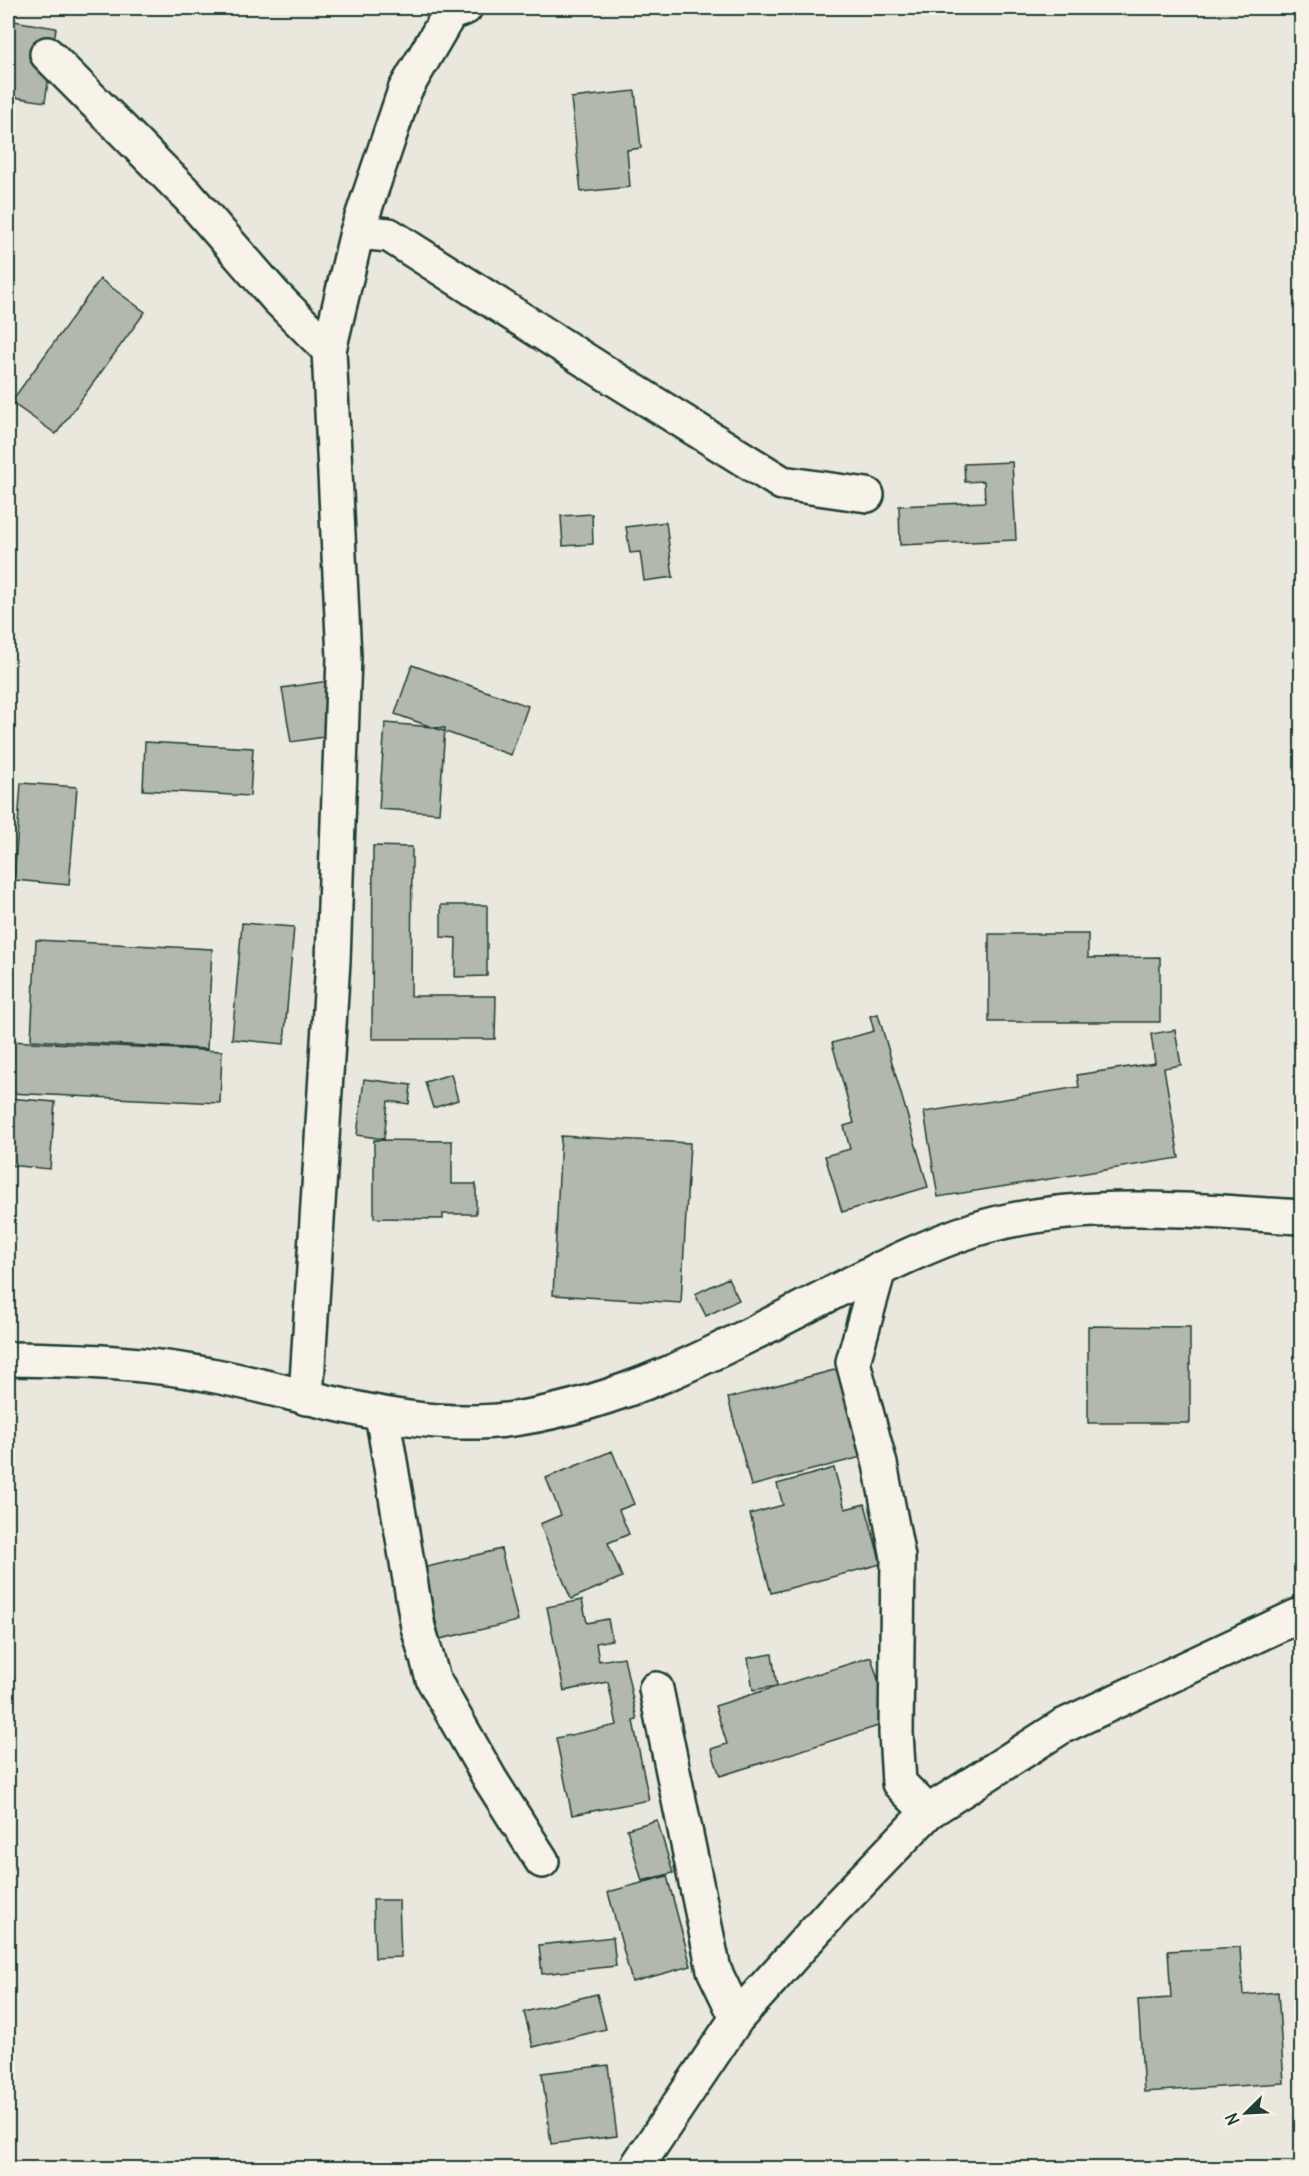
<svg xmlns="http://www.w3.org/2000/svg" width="1309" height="2176" viewBox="0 0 1309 2176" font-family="Delius,sans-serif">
	<rect width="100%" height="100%" fill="#eae8dd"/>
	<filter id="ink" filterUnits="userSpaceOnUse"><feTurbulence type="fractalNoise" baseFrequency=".0167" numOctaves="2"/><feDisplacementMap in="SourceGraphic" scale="12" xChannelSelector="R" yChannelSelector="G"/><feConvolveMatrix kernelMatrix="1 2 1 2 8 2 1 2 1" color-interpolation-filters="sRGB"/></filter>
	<g filter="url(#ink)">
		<path fill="#b2b8ae" stroke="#1f3d34" stroke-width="1.5" d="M8,20L56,28L45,102L8,96Z
			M635,91L641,148L627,150L630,187L581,192L571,98Z
			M100,279L145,312L56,434L11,402Z
			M1012,462L1016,540L900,545L899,506L985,502L984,481L965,482L964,464Z
			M592,514L593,544L563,546L561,516Z
			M666,522L673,577L644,581L640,552L630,553L626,527Z
			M412,665L528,706L511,755L395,714Z
			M328,681L337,735L291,742L282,688Z
			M385,723L445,728L439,813L379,809Z
			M145,742L253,748L250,796L143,790Z
			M21,783L77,787L69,885L14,880Z
			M373,846L412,847L411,996H496L495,1039H372Z
			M441,905H487V976L455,977L456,938L441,937Z
			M242,923L294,927L284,1044L232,1039Z
			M989,934H1088V958L1160,957V1022H989Z
			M36,940L212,949L207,1049L31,1040Z
			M878,1014L928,1187L842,1212L825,1156L850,1149L844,1126L854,1123L832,1043L874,1031L870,1016Z
			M1175,1030L1181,1065L1164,1068L1179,1158L938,1197L924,1112L1079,1087L1077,1075L1155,1063L1151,1034Z
			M8,1041L222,1051L220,1103L8,1093Z
			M451,1074L458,1100L433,1108L425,1082Z
			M364,1079L411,1085L409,1104L388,1101L384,1139L357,1135Z
			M8,1098L55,1102L50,1169L8,1165Z
			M561,1136L690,1143L681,1303L553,1295Z
			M374,1140L452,1141V1184H476V1214H443V1219L374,1218Z
			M728,1278L739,1300L706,1316L695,1294Z
			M1088,1326L1190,1327V1423H1088Z
			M842,1368L865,1456L751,1486L728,1398Z
			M612,1451L634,1504L619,1510L629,1534L608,1543L622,1577L571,1599L540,1524L561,1515L546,1478Z
			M834,1468L845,1509L865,1504L881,1564L771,1593L750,1514L783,1505L777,1484Z
			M501,1549L518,1621L440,1639L423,1568Z
			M582,1600L587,1623L608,1619L612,1640L596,1643L599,1661L624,1657L637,1720L633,1721L649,1800L572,1815L556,1738L617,1725L608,1682L564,1691L547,1607Z
			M772,1654L777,1686L753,1690L748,1658Z
			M871,1657L891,1722L720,1776L711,1749L727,1744L715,1706Z
			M657,1820L673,1873L642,1881L627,1829Z
			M667,1876L691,1966L632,1982L608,1892Z
			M373,1900H399L401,1957L375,1958Z
			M613,1937L616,1966L542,1974L539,1945Z
			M1240,1947L1243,1995L1278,1992L1284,2083L1144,2092L1138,2000L1171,1998L1168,1951Z
			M597,1994L606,2029L533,2047L524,2012Z
			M608,2065L617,2136L551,2144L542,2073Z"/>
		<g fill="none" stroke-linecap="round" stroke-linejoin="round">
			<g stroke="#1f3d34" stroke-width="38">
				<path id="minor" d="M47,54L188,196L276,297L329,350
					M357,232L389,235L607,374L782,483L867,495
					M879,1269L853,1362L880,1464L898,1557L896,1733L899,1783L928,1812
					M306,1398L333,961L344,657L329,350L357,232L405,90L450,13L465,8
					M382,1414L418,1627L433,1679L490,1779L542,1861
					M656,1689L714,1970L737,2018
					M636,2168L737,2018L832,1912L928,1812L1061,1727L1302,1614"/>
			</g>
			<g stroke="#1f3d34" stroke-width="38">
				<path id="major" d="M8,1359C77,1360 148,1362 216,1376C317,1396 416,1435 520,1418C633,1400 732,1344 832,1293C878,1270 924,1246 973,1230C1079,1197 1193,1211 1302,1217"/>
			</g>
			<use href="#minor" stroke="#f7f3e8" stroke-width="33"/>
			<use href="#major" stroke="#f7f3e8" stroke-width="33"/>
		</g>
	</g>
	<rect width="1309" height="2176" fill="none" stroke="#f7f3e8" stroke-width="30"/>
	<rect x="15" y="15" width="1279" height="2146" fill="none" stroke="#1f3d34" stroke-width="2" filter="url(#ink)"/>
	<g transform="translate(1246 2113) rotate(246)" stroke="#f7f3e8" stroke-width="4.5" paint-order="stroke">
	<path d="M0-4.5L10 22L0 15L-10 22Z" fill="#1f3d34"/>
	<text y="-9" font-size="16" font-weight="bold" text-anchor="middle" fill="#1f3d34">N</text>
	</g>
</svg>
